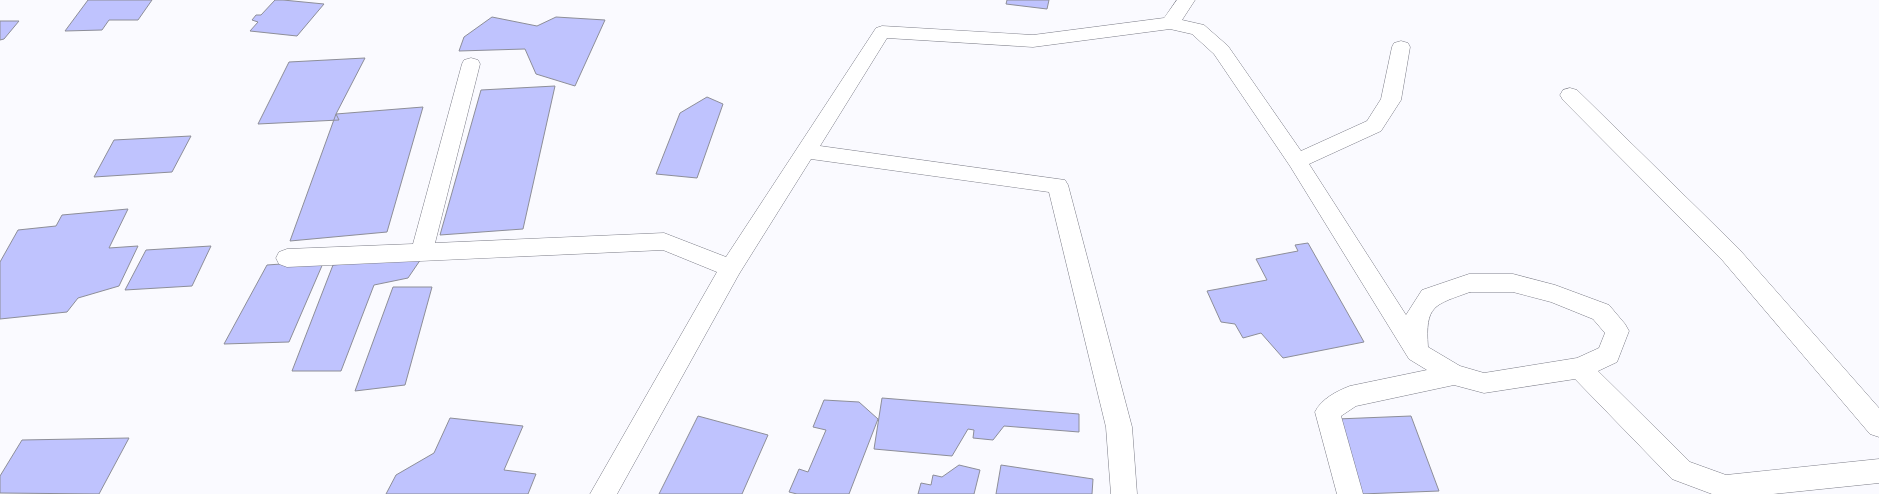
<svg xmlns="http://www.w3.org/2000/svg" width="1879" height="494" viewBox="0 0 1879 494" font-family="'Source Sans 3',sans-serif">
	<rect width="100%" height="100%" fill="#fafaff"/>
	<path fill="#bfc3fe" stroke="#8d8e98" d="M88,0H152L138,20H109L102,30L65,31Z
		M275,0H283L324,4L297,36L250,31L258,22L252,20L256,15H261Z
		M1007,0H1049L1047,9L1006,4Z
		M492,17L537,26L556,17L605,20L575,86L536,74L525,49L459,51L464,37Z
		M0,21H19L4,39L0,40Z
		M365,58L336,114L339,120L258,124L289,62Z
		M555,86L523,229L440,235L481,90Z
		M707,97L723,104L697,178L656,174L680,113Z
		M423,107L387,232L290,241L336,114Z
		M191,136L172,172L94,177L114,140Z
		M128,209L109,248L138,246L119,286L78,298L67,312L0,319V262L18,230L56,226L62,215Z
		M1308,243L1364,342L1283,358L1261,333L1243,338L1235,324L1221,322L1207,291L1267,280L1256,259L1298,251L1295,245Z
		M211,246L192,286L125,290L146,250Z
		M423,256L408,278L374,285L341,371H292L333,265Z
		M324,261L289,342L224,344L267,265Z
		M393,287H432L405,385L355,391Z
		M882,398L1079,414V432L1004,426L993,440L973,438L974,430L968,429L952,456L874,449Z
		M824,400L859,402L878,419L849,494H797L789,492L799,469L808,472L826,430L813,427Z
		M698,416L768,435L742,494H659Z
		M1411,416L1439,491L1361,494L1337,419Z
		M450,418L523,426L504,470L536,474L528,494H386L396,475L434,453Z
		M129,438L99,494L0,493V476L22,440Z
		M959,465L980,470L974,494H918L921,483L931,485L933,475L942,477Z
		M1001,465L1093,479L1092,494H996Z"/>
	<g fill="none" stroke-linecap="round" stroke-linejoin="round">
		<g stroke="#7b7c87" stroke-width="1">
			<path id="minor" d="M1177,0H1195L1182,20L1204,25L1228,46L1301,151L1367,121L1381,99L1392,47L1394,43L1401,41L1408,43L1410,47L1401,100L1381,131L1309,164L1406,315L1422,290L1469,274H1513L1555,285L1609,305L1625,324L1629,331L1617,362L1598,371L1690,462L1726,475L1879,459V483L1773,494H1712L1672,479L1575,379L1484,393L1454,385L1356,406L1341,416L1363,494H1337L1315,412C1321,399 1337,391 1350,386L1427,370L1409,359L1290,166L1214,54L1192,34L1170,29L1033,47L887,38L820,146L1065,180L1068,185L1132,427L1137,494H1111L1106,427L1049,192L811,159L739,274L617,494H590L717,272L663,250L287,267L279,264L276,258L279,252L287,249L413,244L462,64L464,60L471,58L478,60L480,64L435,243L664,233L726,257L876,28L882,26L1033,35L1164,18ZM1470,292H1513L1551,302L1593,319L1605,333L1599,348L1577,358L1484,373L1460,366L1428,347C1425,305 1434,305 1470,292Z
				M1570,88L1577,90L1739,249L1879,408V437L1870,434L1723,261L1563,100L1560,95L1563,90Z"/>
		</g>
		<use href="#minor" fill="#fff" fill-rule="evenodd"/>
	</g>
</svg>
